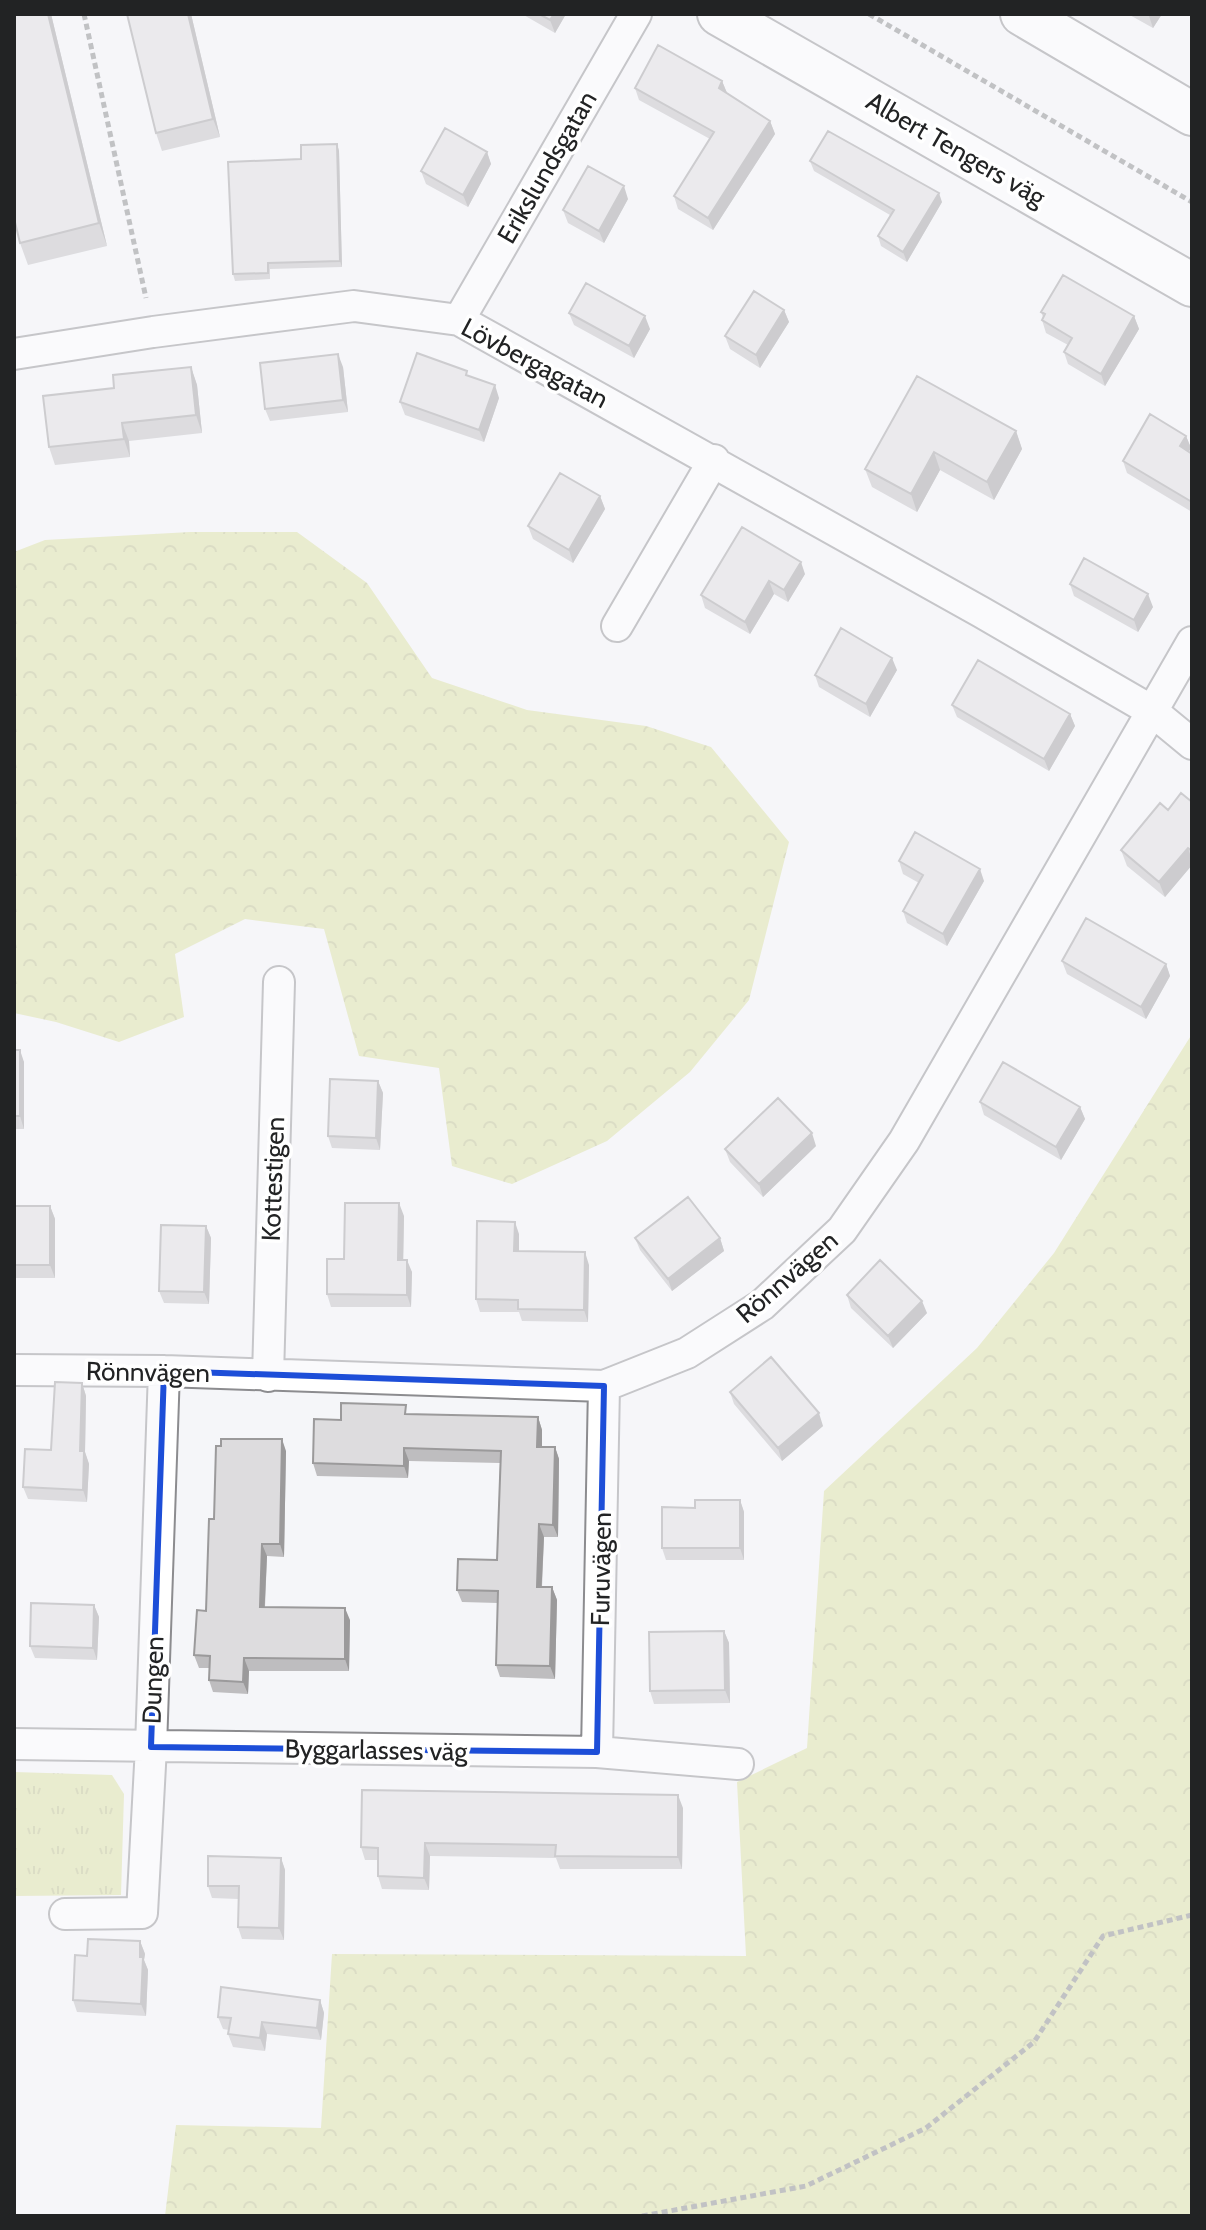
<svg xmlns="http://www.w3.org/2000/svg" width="1206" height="2230" viewBox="0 0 1206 2230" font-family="Cabin,sans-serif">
	<defs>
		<pattern id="forest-crowns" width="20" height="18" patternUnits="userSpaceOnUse" patternTransform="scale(2)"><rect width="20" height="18" fill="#dadf9c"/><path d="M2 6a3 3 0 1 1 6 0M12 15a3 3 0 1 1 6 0" fill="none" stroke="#bbbf86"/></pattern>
		<pattern id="park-tufts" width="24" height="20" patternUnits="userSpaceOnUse" patternTransform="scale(2)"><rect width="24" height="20" fill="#dadf9c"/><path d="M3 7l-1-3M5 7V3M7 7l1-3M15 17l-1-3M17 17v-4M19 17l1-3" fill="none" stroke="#bbbf86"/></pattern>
	</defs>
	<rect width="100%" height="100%" fill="#f5f6f9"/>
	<path fill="url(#forest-crowns)" d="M190,532H297L367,583L432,678L527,710L646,726L711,747L789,842L749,1000L690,1072L607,1141L512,1184L452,1166L439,1068L359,1056L324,929L245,919L175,954L184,1017L119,1042L56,1022L14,1013V552L45,540Z
		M1192,1034V2216H165L176,2125L321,2128L332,1954L746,1956L737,1782L807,1748L824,1491L977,1348L1054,1253Z"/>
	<path fill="url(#park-tufts)" d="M14,1772L112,1775L124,1794L121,1895L14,1896Z"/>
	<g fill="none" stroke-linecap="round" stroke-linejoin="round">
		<g stroke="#8c8c8f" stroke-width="34">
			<path id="minor" d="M459,320L636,14
				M14,354L153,332L354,306L459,320L981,612L1152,711L1192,744
				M617,626L714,460
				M14,1370L164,1371L604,1386L687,1353L762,1305L842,1230L904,1141L1192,642
				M268,1376L279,982
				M14,1744L597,1752L738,1764
				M597,1752L604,1386
				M65,1914L142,1913L151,1747L164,1371"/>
		</g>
		<g stroke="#8c8c8f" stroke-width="46">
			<path id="secondary" d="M719,14L1192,285
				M1022,14L1192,114"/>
		</g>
		<path stroke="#828384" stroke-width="5" stroke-dasharray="6 4" stroke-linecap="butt" d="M84,14L146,298
			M869,14L1192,202
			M642,2216L806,2186L926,2128L1034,2042L1103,1936L1192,1915"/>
		<use href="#minor" stroke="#fff" stroke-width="30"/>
		<use href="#secondary" stroke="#fff" stroke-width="42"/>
	</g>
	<path fill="#bebdbf" d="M14,14H51L107,246L28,265L20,243Z
		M191,14L220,137L162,151L156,133Z
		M522,14H566L555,33Z
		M1128,14H1162L1153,28Z
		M722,81L727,93L770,121L775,134L713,230L678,209L674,196L710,139L639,100L635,88Z
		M337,144L339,151L342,267L270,269V279L235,281L233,274L301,159Z
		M487,152L491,164L468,207L426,184L421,171Z
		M810,161L942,202L907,262L881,246L878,236L890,215L814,171Z
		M628,199L604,243L568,223L563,210Z
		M784,310L789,322L760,368L730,349L725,336Z
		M1041,312L1134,316L1139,329L1105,386L1068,364L1064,352L1068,345L1046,333L1042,320L1043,317Z
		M569,313L650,329L634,358L574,325Z
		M191,367L197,385L202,433L129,441L130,457L55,465L49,447L114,388Z
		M343,367L348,412L270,421L265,409Z
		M469,377L499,398L484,442L405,415L400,402Z
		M1016,431L1022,449L994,500L940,470L917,512L872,487L865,469Z
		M1186,436L1191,448L1189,452L1192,454V512L1127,473L1123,461Z
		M600,496L605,509L573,563L533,539L528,526Z
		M805,574L788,602L774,594L750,634L705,608L701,595Z
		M1070,584L1153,607L1138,632L1074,596Z
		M897,670L870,717L819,687L815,675Z
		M952,705L1070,714L1075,726L1049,771L957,717Z
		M1192,802V865L1165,897L1127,866L1121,850L1168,810Z
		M899,861L984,881L947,946L907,923L903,911L919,883L903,874Z
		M1062,961L1166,964L1170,976L1146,1019L1067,974Z
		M14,1050L24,1062V1129H14Z
		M378,1081L383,1093L380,1150L332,1148L328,1136Z
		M980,1102L1080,1107L1085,1119L1061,1160L984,1115Z
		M816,1146L763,1197L730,1162L725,1149Z
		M14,1206H50L55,1219V1278H14Z
		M404,1216L403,1260L412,1272L411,1307H331L327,1294L344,1259Z
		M206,1226L211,1238L209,1304L164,1303L159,1291Z
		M519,1234V1251L589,1265L588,1322L522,1321L519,1312H480L476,1299Z
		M635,1238H720L724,1251L672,1291L640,1250Z
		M847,1295L927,1313L893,1348L851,1308Z
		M82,1383L86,1396L85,1452L89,1464L87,1502L28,1499L23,1487L51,1450Z
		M730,1392L823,1426L782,1461L734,1404Z
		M409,1414L538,1417L542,1430V1447H555L559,1459L558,1537H544L542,1587H552L557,1600L555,1679L500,1677L496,1665L498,1603L462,1602L457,1590L497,1560L500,1463L409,1461L408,1478L317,1476L313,1463L341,1420Z
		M286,1451L284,1557L267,1556L265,1607L350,1620L349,1671H249L248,1694L213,1692L209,1680L210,1668H199L194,1655L206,1611L214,1519Z
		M740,1500L744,1512V1560H666L662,1548L695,1508Z
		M94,1605L99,1617L97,1660L35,1658L30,1646Z
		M724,1631L729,1643L730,1703L654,1704L650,1691Z
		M683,1808L682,1869H560L556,1858L430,1856L429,1890L382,1889L378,1876V1860H365L361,1847Z
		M281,1858L285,1870L284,1940L242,1939L238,1927V1899L212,1898L208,1886Z
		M140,1941L145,1954L144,1960L148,1970L146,2016L77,2012L73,2000L87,1956Z
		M320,2000L324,2013L321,2040L267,2034L265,2051L233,2047L228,2034L229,2030L223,2029L218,2017Z"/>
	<path fill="#9b9a9b" d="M48,14H51L107,246L99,223Z
		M188,14H191L220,137L213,119Z
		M554,14H566L555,33L550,20Z
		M1150,14H1162L1153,28L1149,16Z
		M722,81L727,93L719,88Z
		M770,121L775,134L713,230L708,218Z
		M337,144L339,151L342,267L340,261Z
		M487,152L491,164L468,207L463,195Z
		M624,186L628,199L604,243L599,231Z
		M939,193L942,202L907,262L903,252Z
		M784,310L789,322L760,368L756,355Z
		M645,316L650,329L634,358L629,346Z
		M1134,316L1139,329L1105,386L1101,374Z
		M338,354L343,367L348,412L343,400Z
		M191,367L197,385L202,433L196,415Z
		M495,385L499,398L484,442L479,430Z
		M122,423L129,441L130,457L124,439Z
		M1016,431L1022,449L994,500L987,482Z
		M1186,436L1191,448L1184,459L1180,446Z
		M934,452L940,470L917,512L911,494Z
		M600,496L605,509L573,563L569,550Z
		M801,562L805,574L788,602L784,590Z
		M769,581L774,594L750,634L745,622Z
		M1148,594L1153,607L1138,632L1134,620Z
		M892,658L897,670L870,717L866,704Z
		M1070,714L1075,726L1049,771L1044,759Z
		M1188,848L1192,860V865L1165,897L1159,882Z
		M980,869L984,881L947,946L943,934Z
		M1166,964L1170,976L1146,1019L1141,1007Z
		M20,1050L24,1062V1129L20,1116Z
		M378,1081L383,1093L380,1150L376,1138Z
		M1080,1107L1085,1119L1061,1160L1056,1147Z
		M812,1133L816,1146L763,1197L759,1184Z
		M399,1203L404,1216L403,1272L398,1260Z
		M50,1206L55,1219V1278L50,1265Z
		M515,1222L519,1234V1264L514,1251Z
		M206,1226L211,1238L209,1304L204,1292Z
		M720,1238L724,1251L672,1291L668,1279Z
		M585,1252L589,1265L588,1322L584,1310Z
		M407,1260L412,1272L411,1307L407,1295Z
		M922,1301L927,1313L893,1348L888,1336Z
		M82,1383L86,1396L85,1452L89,1464L87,1502L83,1490L80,1451Z
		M819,1413L823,1426L782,1461L778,1448Z
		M538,1417L542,1430V1459L537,1447Z
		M282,1439L286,1451L284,1557L280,1544Z
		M555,1447L559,1459L558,1537L553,1525Z
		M404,1448L409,1461L408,1478L404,1466Z
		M740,1500L744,1512V1560L740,1548Z
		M539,1524L544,1537L541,1599L537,1587Z
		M262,1544L267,1556L264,1620L260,1607Z
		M552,1587L557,1600L555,1679L550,1666Z
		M94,1605L99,1617L97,1660L93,1648Z
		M345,1608L350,1620L349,1671L345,1659Z
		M724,1631L729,1643L730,1703L725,1690Z
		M244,1658L249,1671L248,1694L243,1682Z
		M678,1795L683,1808L682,1869L678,1857Z
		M425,1843L430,1856L429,1890L424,1878Z
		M281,1858L285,1870L284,1940L279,1928Z
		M140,1941L145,1954L144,1960L148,1970L146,2016L141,2004Z
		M320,2000L324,2013L321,2040L317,2028Z
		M262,2022L267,2034L265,2051L260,2038Z"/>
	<path fill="#dddcde" stroke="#9b9a9b" stroke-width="2" d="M14,14H48L99,223L20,243L14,218Z
		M127,14H188L213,119L156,133Z
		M539,14H554L550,20Z
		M658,45L722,81L719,88L770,121L708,218L674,196L714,132L635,88Z
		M445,128L487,152L463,195L421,171Z
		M828,131L939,193L903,252L878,236L894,210L810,161Z
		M337,144L340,261L268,263V273L233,274L228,162L301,159V145Z
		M588,166L624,186L599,231L563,210Z
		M1063,275L1134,316L1101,374L1064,352L1072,338L1042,320L1045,314L1041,312Z
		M586,283L645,316L629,346L569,313Z
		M754,291L784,310L756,355L725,336Z
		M417,353L467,371L466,375L495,385L479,430L400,402Z
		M338,354L343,400L265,409L260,363Z
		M191,367L196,415L122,423L124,439L49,447L43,396L114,388L113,375Z
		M917,376L1016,431L987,482L934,452L911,494L865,469Z
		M1150,414L1186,436L1180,446L1192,454V502L1123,461Z
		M560,473L600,496L569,550L528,526Z
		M742,527L801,562L784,590L769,581L745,622L701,595Z
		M1084,558L1148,594L1134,620L1070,584Z
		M841,628L892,658L866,704L815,675Z
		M978,660L1070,714L1044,759L952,705Z
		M1181,793L1192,802V851L1188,848L1159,882L1121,850L1160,803L1168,810Z
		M915,832L980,869L943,934L903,911L923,875L899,861Z
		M1086,918L1166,964L1141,1007L1062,961Z
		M14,1050H20V1116H14Z
		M1003,1062L1080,1107L1056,1147L980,1102Z
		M330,1079L378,1081L376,1138L328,1136Z
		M778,1098L812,1133L759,1184L725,1149Z
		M688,1197L720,1238L668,1279L635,1238Z
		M345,1203H399L398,1260H407V1295L327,1294V1259H344Z
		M14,1206H50V1265H14Z
		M477,1221L515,1222L514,1251L585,1252L584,1310L518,1309V1300L476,1299Z
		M161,1225L206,1226L204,1292L159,1291Z
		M880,1260L922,1301L888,1336L847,1295Z
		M771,1357L819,1413L778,1448L730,1392Z
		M55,1382L82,1383L80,1451H84L83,1490L23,1487L25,1449L51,1450Z
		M341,1403L406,1405L405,1414L538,1417L537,1447H555L553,1525L539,1524L537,1587H552L550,1666L496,1665L498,1591L457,1590L458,1559L497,1560L501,1451L404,1448V1466L313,1463L314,1419L341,1420Z
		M221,1439H282L280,1544H262L260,1607L345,1608V1659L244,1658L243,1682L209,1680L210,1656L194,1655L197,1610L206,1611L209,1519H214L216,1446H221Z
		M695,1500H740V1548H662V1507L695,1508Z
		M31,1603L94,1605L93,1648L30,1646Z
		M724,1631L725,1690L650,1691L649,1632Z
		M362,1790L678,1795V1857L555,1856L556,1845L425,1843L424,1878L378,1876V1848L361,1847Z
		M208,1856L281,1858L279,1928L238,1927L239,1886H208Z
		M88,1939L140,1941V1957H143L141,2004L73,2000L75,1955L87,1956Z
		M221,1987L320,2000L317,2028L262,2022L260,2038L228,2034L231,2018L218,2017Z"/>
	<path d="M0 0H1206V2230H0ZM164,1371L604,1386L597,1752L151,1747Z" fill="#f5f6f9" fill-opacity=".55" fill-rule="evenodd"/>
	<path fill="none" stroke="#1d4ed8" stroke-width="6" stroke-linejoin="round" d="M164,1371L604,1386L597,1752L151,1747Z"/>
	<g text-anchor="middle" stroke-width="7" stroke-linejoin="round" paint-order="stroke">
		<g font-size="26" fill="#222324" stroke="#fff">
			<text transform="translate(956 149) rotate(30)" y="9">Albert Tengers väg</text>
			<text transform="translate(547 167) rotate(-60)" y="9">Erikslundsgatan</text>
			<text transform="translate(535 363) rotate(28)" y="9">Lövbergagatan</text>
			<text transform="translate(273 1179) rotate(-88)" y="9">Kottestigen</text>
			<text transform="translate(787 1277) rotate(-41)" y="9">Rönnvägen</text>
			<text transform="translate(148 1372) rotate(1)" y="9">Rönnvägen</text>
			<text transform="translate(601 1569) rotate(-89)" y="9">Furuvägen</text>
			<text transform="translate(153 1680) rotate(-88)" y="9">Dungen</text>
			<text transform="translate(376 1750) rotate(1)" y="9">Byggarlasses väg</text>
		</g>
	</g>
	<rect width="1206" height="2230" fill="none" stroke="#222324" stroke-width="32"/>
</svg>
